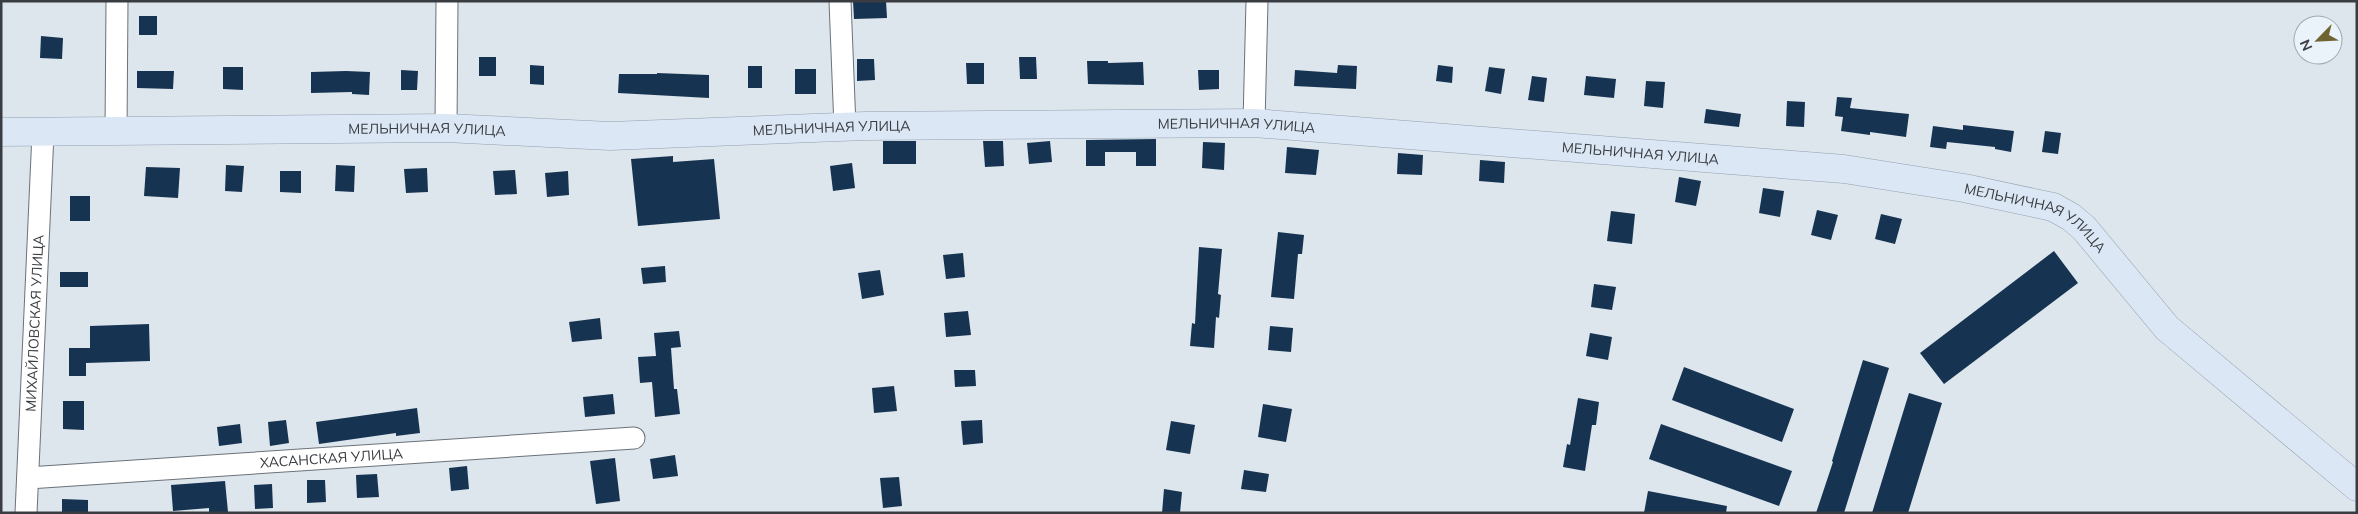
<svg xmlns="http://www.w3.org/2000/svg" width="2358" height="514" viewBox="0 0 2358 514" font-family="Mulish,sans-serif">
	<rect width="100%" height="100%" fill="#dde5ed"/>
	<path fill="#163451" d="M853,1H886L887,18L854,19Z
		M139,16H157V35H139Z
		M41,36L63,38L62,59L40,58Z
		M479,57H496V76H479Z
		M1019,57H1036L1037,79H1020Z
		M857,59H874L875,80L857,81Z
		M1087,61H1108V63L1143,62L1144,85L1088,84Z
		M966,63H984V84H967Z
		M530,65L544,66V85L530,84Z
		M1338,65L1357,66L1356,89L1294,86L1295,70L1337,73Z
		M1438,65L1453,67L1452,83L1436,81Z
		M748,66H762V88H748Z
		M223,67H243V90L223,89Z
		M1489,67L1505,69L1501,94L1485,91Z
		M795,69H816V94H795Z
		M401,70L418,71L417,90H401Z
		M1198,70H1219V89L1199,90Z
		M137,71H174L173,89L137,88Z
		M346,71L370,72L369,95L352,94V92L311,93V72Z
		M657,73L709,75V98L618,93L619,74H657Z
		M1532,76L1547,78L1544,102L1528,100Z
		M1586,76L1616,79L1614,98L1584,95Z
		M1646,81L1665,82L1663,108L1644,106Z
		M1837,97L1852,98L1850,108L1909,114L1906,137L1870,132V135L1841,131L1843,117L1835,116Z
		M1787,101L1805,102L1804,127L1786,126Z
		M1706,109L1741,114L1739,127L1704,123Z
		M1963,125L2014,131L2011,152L1995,149V147L1947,142L1946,149L1930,147L1933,126L1963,130Z
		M2045,131L2061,133L2058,154L2042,152Z
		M1156,139V166H1136V152H1105V166H1086V140Z
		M883,141H916V164H883Z
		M983,141H1003L1004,166L985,167Z
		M1050,141L1052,162L1029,164L1027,143Z
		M1203,142L1225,143L1224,170L1202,168Z
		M1287,147L1319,150L1316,175L1285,173Z
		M1398,153L1423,155L1422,175L1397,174Z
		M673,156V162L714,159L720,219L638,226L631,159Z
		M1480,160L1505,162L1504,183L1479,181Z
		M852,163L855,188L833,191L830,166Z
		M226,165L244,166L242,192L225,191Z
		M336,165L355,166L354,192L335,191Z
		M146,167L180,168L178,198L144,196Z
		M427,168L428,192L406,193L404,169Z
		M515,170L517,194L495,195L493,171Z
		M280,171H301V193L280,192Z
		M568,171L569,195L547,197L545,173Z
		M1679,177L1701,181L1696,206L1675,202Z
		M1763,188L1784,191L1780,217L1759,213Z
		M70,196H90V221H70Z
		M1817,210L1838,215L1831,240L1811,235Z
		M1611,211L1635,214L1632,244L1607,241Z
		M1881,214L1902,219L1895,244L1875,239Z
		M1278,232L1304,235L1302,254H1298L1294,299L1271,297Z
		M1199,247L1222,249L1218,294L1221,295L1219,318L1216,317L1214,348L1190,346L1192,323L1195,324Z
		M2054,251L2078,283L1944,384L1920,353Z
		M963,253L965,277L946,279L943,255Z
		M665,266L666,282L643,284L641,268Z
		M880,270L884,295L862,299L858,273Z
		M60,272H88V287H60Z
		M1594,284L1616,287L1612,310L1591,307Z
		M968,311L971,335L946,337L944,313Z
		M600,318L602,339L572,342L569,322Z
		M149,324L150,361L86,363V376H69V348H90V326Z
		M1270,326L1293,328L1291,352L1268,350Z
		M679,331L681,347L671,348L674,389H677L680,414L655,417L652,382L640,383L638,357L656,356L654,333Z
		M1590,333L1612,337L1608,360L1586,356Z
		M1863,360L1889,368L1844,513H1816L1833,462L1832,461Z
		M1684,367L1794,409L1782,442L1672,400Z
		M954,370H975L976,386L955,387Z
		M894,386L897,411L874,413L872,388Z
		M1909,393L1942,403L1908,513H1872Z
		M613,394L615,414L585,417L583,397Z
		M1578,398L1599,402L1596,425H1592L1585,471L1563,467L1567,444L1570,445Z
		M63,401H84V430L63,429Z
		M1263,404L1292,409L1286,442L1258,437Z
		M417,408L420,433L396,436V433L319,444L316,422Z
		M286,420L289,443L270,446L268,422Z
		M982,420L983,443L963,445L961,421Z
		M1171,421L1195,425L1190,454L1166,450Z
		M240,424L242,443L219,446L217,427Z
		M1661,424L1792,471L1779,506L1649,459Z
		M675,455L678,476L653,479L650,459Z
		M615,458L620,501L596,504L590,461Z
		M467,466L469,489L451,491L449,468Z
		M1244,470L1269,474L1266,492L1241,489Z
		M377,474L379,497L357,498L356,475Z
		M899,477L902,506L883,508L880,478Z
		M307,480H325L326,502L307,503Z
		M225,481L228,512L209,513V508L173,511L171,485Z
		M272,484L273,508L255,509L254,485Z
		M1164,489L1182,492L1180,513H1162Z
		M1648,491L1727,506L1726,513H1644Z
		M62,499L88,500V513H62Z"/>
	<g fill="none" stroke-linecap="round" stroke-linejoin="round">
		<g stroke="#6b7279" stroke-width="23">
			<g id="minor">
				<path d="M840,1L845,127"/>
				<path d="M1254,123L1257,1"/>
				<path d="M446,128L447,1"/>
				<path d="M116,131L117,1"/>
				<path id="s1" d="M28,478L634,438"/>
				<path id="s2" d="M26,513L43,133"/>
			</g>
		</g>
		<g stroke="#93a1b0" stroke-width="29">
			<g id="major">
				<path id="s3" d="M1,132L446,128L610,136L865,126L1254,123L1844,169L1964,188L2053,207L2071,217L2084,228L2167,328L2357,487"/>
			</g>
		</g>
		<use href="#minor" stroke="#fff" stroke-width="21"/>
		<use href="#major" stroke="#dbe7f4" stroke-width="28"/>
	</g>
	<g text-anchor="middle" stroke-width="5" stroke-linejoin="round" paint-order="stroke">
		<g font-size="14" fill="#393c40" stroke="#eaf2fa">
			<text dy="5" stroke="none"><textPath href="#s3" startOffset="1236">МЕЛЬНИЧНАЯ УЛИЦА</textPath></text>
			<text dy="5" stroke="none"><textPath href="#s3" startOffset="831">МЕЛЬНИЧНАЯ УЛИЦА</textPath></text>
			<text dy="5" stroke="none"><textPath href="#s3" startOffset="426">МЕЛЬНИЧНАЯ УЛИЦА</textPath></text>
			<text dy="5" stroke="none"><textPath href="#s3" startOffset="1641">МЕЛЬНИЧНАЯ УЛИЦА</textPath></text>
			<text dy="5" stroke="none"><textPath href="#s3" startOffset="2046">МЕЛЬНИЧНАЯ УЛИЦА</textPath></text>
			<text dy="5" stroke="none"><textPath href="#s2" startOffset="190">МИХАЙЛОВСКАЯ УЛИЦА</textPath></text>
			<text dy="5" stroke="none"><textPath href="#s1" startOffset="304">ХАСАНСКАЯ УЛИЦА</textPath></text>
		</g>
	</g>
	<rect width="2358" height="514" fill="none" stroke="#393c40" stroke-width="5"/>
	<g transform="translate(2318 40) rotate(246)"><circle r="24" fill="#eaf2fa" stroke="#a3a9b0"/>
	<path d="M0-4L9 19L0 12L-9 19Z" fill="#6d6430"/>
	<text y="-8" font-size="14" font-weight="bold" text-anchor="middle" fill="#393c40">N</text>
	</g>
</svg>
